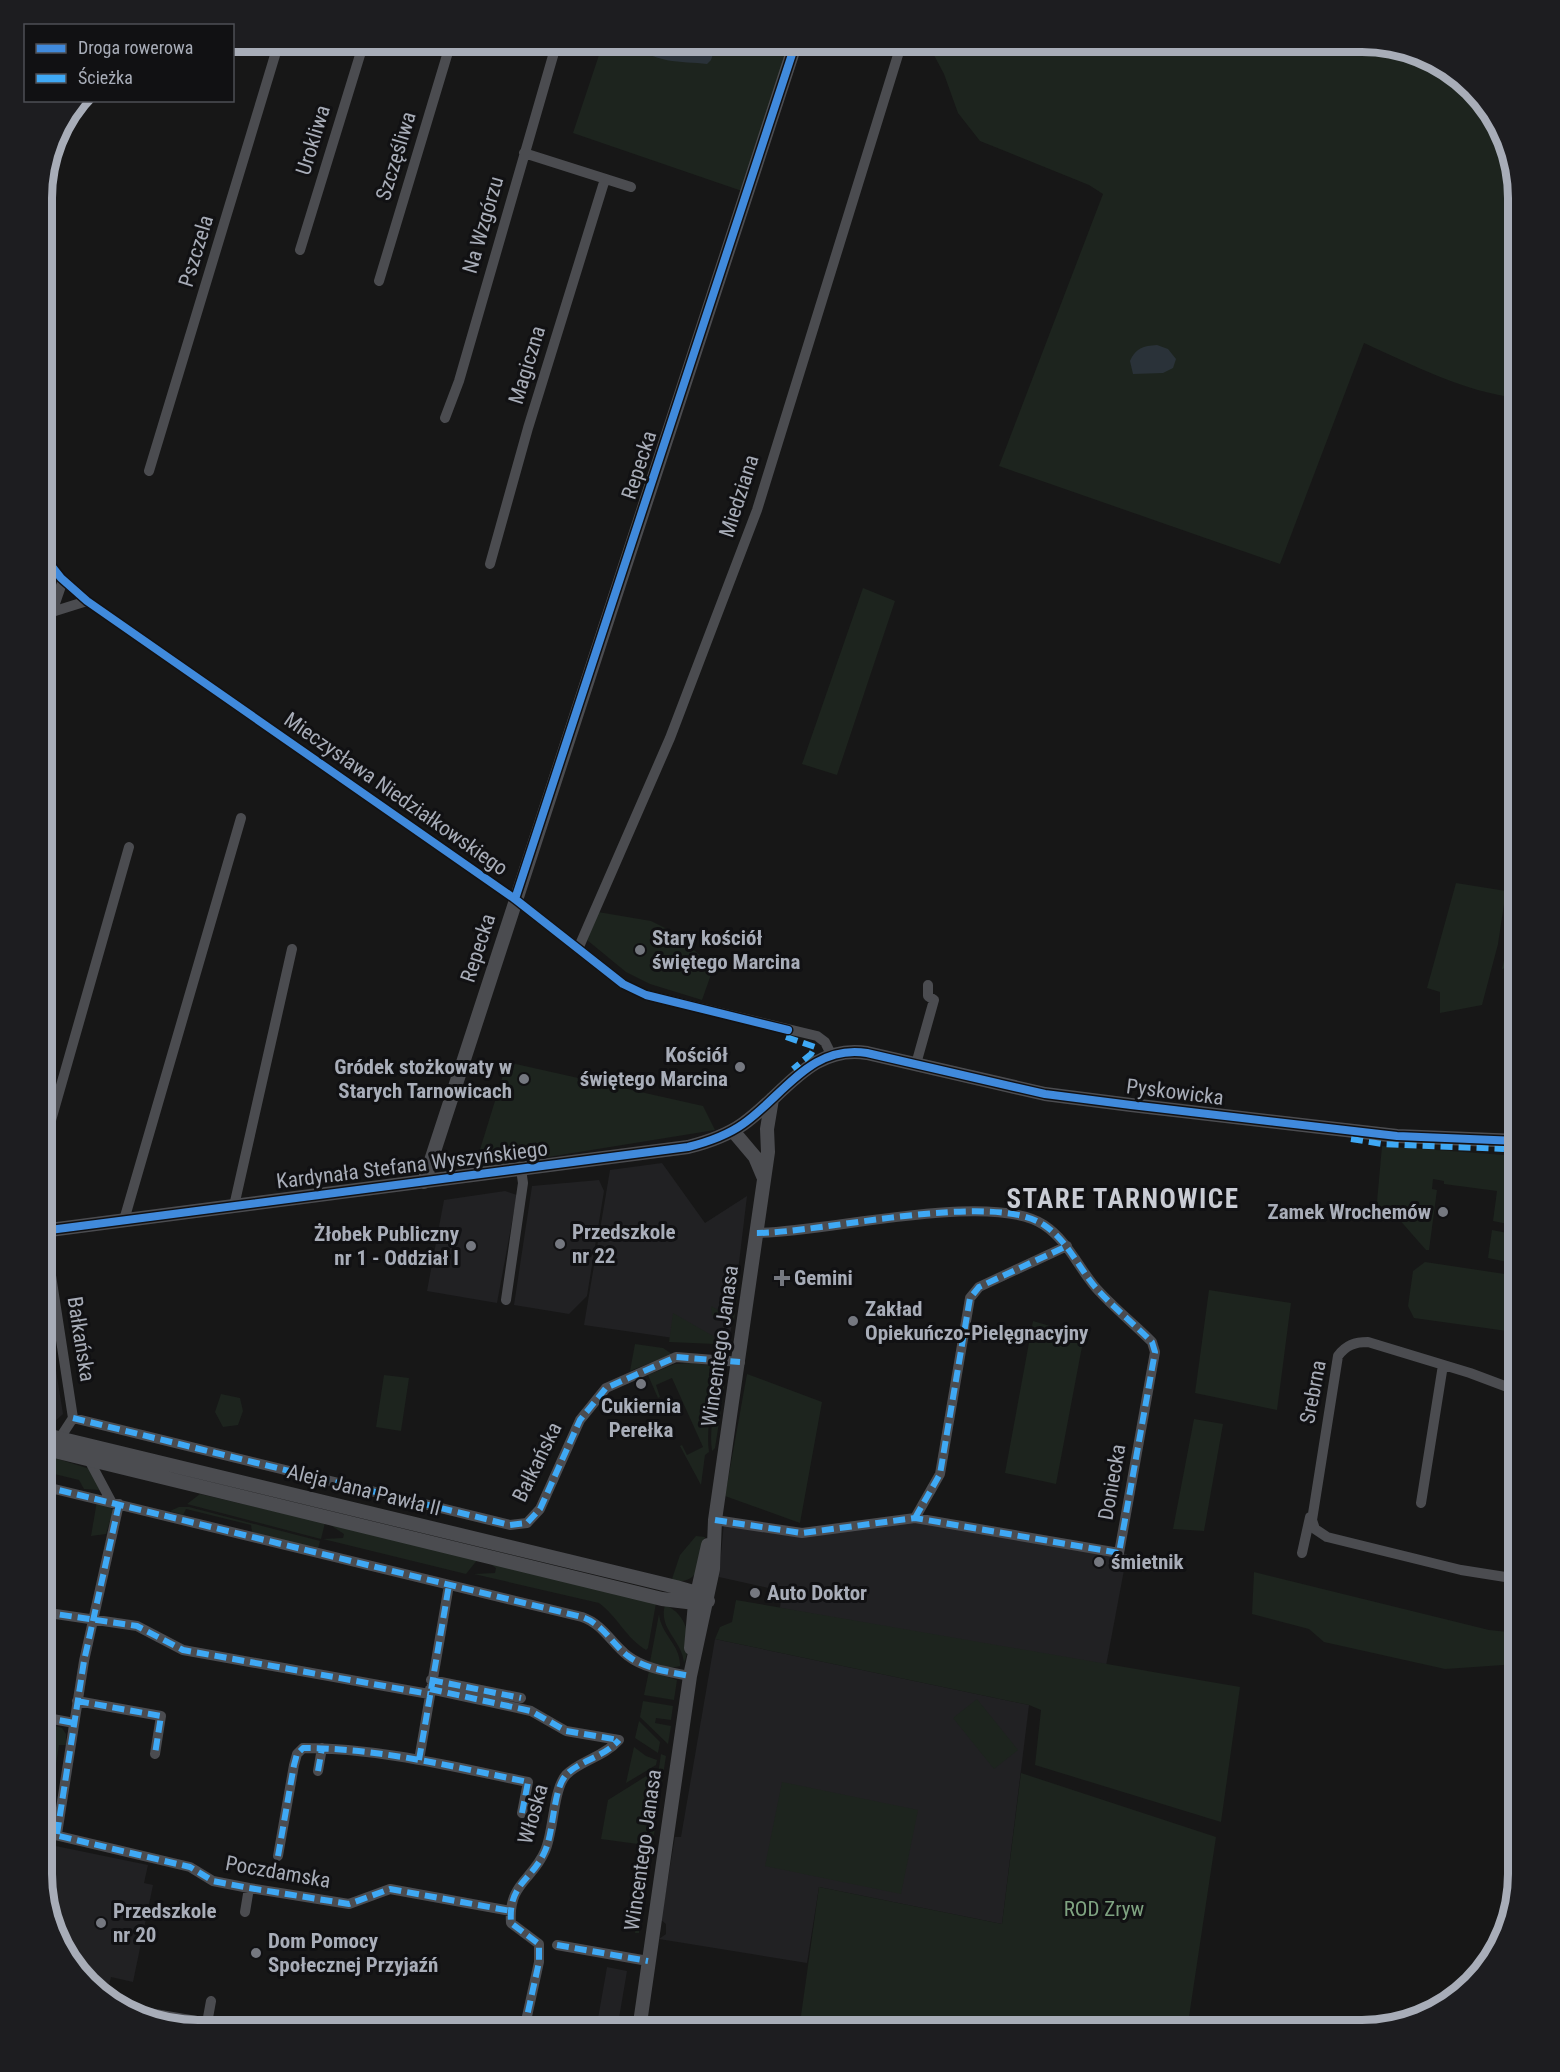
<svg xmlns="http://www.w3.org/2000/svg" width="1560" height="2072" viewBox="0 0 1560 2072" font-family="'Roboto Condensed',sans-serif">
	<rect width="100%" height="100%" fill="#171717"/>
	<path fill="#212123" d="M662,1163L705,1223L747,1196L729,1346L584,1325L610,1170Z
		M599,1180L604,1191L587,1296L569,1314L514,1305L532,1186Z
		M505,1191L517,1195L497,1303L427,1291L444,1200Z
		M42,1283L63,1414L52,1424L42,1422Z
		M901,1519L1127,1554L1106,1666L780,1608L782,1591L719,1577L724,1522L792,1533Z
		M715,1639L1029,1705L1002,1924L819,1887L807,1963L659,1939L666,1934V1924L661,1920L675,1837H681Z
		M46,1844L148,1865L144,1883L153,1885L133,1982L111,1977L108,1990L98,1988L68,1960L42,1874Z
		M607,1967L627,1971L617,2030H596Z"/>
	<path fill="#1d241e" d="M599,42H792L742,191L573,133L599,55L595,53Z
		M927,42H1372L1440,63L1492,112L1518,198V398C1464,392 1413,365 1364,343L1280,564L999,466L1103,194L1089,185L980,141L958,113L944,74Z
		M863,588L895,601L837,775L802,764Z
		M1456,883L1506,891L1498,944L1482,1005L1440,1013V992L1427,988Z
		M1518,902V964L1502,969Z
		M598,912L651,921L667,929L714,966L702,1000L650,984L626,972L587,940Z
		M507,1062L703,1106L715,1130L474,1169Z
		M1382,1146L1518,1156V1226L1493,1221L1497,1191L1444,1184V1181L1433,1179L1432,1189L1437,1190L1429,1250H1426L1397,1217L1376,1213Z
		M1492,1230L1518,1235V1260L1512,1263L1488,1258Z
		M1425,1262L1518,1276C1518,1293 1523,1320 1507,1331L1414,1318L1408,1306L1413,1271Z
		M734,1289H738L734,1321L727,1322L712,1315L711,1306L718,1310L732,1299L731,1293Z
		M1209,1290L1291,1303L1277,1410L1195,1393Z
		M673,1313L713,1336L715,1344L669,1342Z
		M1033,1321L1084,1336L1056,1484L1005,1473Z
		M635,1344L663,1348L672,1354L630,1371Z
		M692,1363L722,1367C715,1394 705,1424 709,1452L705,1455L701,1485L680,1446L682,1445L687,1455L703,1447L672,1378L656,1385L660,1397L658,1398L648,1375L675,1364Z
		M725,1368L724,1390H721L719,1396L723,1397L715,1448L712,1451C708,1424 718,1394 725,1368Z
		M747,1374L822,1402L800,1523L725,1496Z
		M384,1375L409,1378L401,1431L376,1427Z
		M221,1394L240,1398L243,1411L238,1425L223,1427L215,1412Z
		M1194,1419L1223,1424L1204,1531L1173,1529Z
		M42,1454L90,1469L100,1490L84,1489L79,1480L42,1471Z
		M200,1494L325,1523L321,1539L187,1504Z
		M97,1501L111,1508L113,1511L106,1534L91,1536Z
		M179,1507H189L320,1541L318,1549L252,1532L251,1525L186,1509L183,1515L170,1511Z
		M329,1524L478,1559L466,1574L323,1539L343,1538L344,1534Z
		M696,1536L705,1537C700,1562 703,1583 671,1582L680,1555Z
		M486,1561L656,1603L648,1648L646,1650C625,1637 618,1617 599,1603L474,1574L495,1573L496,1568Z
		M1254,1572L1489,1630L1518,1633V1664L1445,1669L1324,1642L1309,1629L1252,1614Z
		M736,1600L1240,1687L1221,1822L1035,1765L1041,1710L1029,1705L715,1639L720,1627L732,1622Z
		M665,1605C688,1614 693,1642 684,1663C682,1640 658,1629 665,1605Z
		M659,1614C661,1635 681,1645 680,1666L671,1668L650,1662Z
		M649,1671L677,1680L674,1700L644,1695Z
		M977,1699L1018,1750L994,1769L953,1718Z
		M643,1701L673,1706L671,1720L656,1718L655,1723L671,1726L668,1744L640,1717Z
		M639,1721L660,1742L658,1753L635,1738Z
		M42,1722L62,1728L66,1734V1745H59L49,1809L57,1810L55,1824L49,1829L42,1828Z
		M634,1747L646,1756L657,1760L656,1765L626,1783Z
		M661,1754L666,1756L639,1933H635Z
		M656,1770L645,1845L601,1839L608,1800Z
		M1021,1773L1216,1837L1187,2030H799L819,1887L1002,1924Z
		M782,1782L918,1810L901,1894L765,1866Z"/>
	<path fill="#2a3239" d="M635,42H717L711,60L707,64C682,61 650,64 635,42Z
		M1157,345L1168,349L1176,359L1173,368L1163,373L1133,374L1130,361C1136,348 1143,346 1157,345Z"/>
	<g fill="none" stroke-linecap="round" stroke-linejoin="round">
		<path stroke="#4b4c50" stroke-width="10" d="M524,153L631,187
			M300,250L364,42
			M379,281L451,42
			M445,418L459,381L557,42
			M149,471L279,42
			M42,554L61,578L87,601L515,899L623,984L646,995L817,1036L825,1042L831,1054
			M490,564L528,428L605,179
			M52,612L63,580
			M42,623L52,612L87,601
			M578,949L670,738L757,510L902,42
			M916,1064L934,1000L928,996V985
			M42,1152L129,847
			M234,1206L292,949
			M124,1220L241,818
			M44,1230L73,1418L60,1438
			M506,1300L523,1183L521,1169
			M73,1418L510,1525L527,1523L540,1509L580,1420L606,1388L676,1357L740,1362
			M89,1460L112,1503
			M42,1486L582,1617C603,1624 612,1644 628,1656C645,1669 670,1672 690,1676
			M1421,1503L1443,1365
			M915,1518L940,1474L970,1298L979,1287L1067,1246
			M715,1520L802,1533L915,1518L1119,1553L1155,1352L1152,1342C1134,1324 1113,1307 1096,1288C1078,1267 1068,1241 1044,1225C992,1190 824,1233 756,1233
			M1302,1553L1310,1517
			M1518,1579L1461,1570L1327,1537L1315,1529L1312,1520L1338,1356C1346,1345 1355,1342 1368,1342L1470,1373L1518,1391
			M42,1612L137,1626L183,1650L429,1694
			M431,1680L521,1698
			M430,1689L531,1711L566,1731L619,1740
			M77,1701L161,1716L155,1754
			M42,1717L74,1723
			M419,1760L449,1585
			M318,1771L322,1748
			M42,1832L190,1867L213,1881L249,1888L349,1904L390,1889L511,1911
			M57,1834L84,1661L119,1504
			M278,1856L294,1765L297,1754L303,1748C379,1748 454,1767 528,1782L522,1813
			M245,1912L249,1888
			M557,1945L648,1961
			M119,2008L214,2024L216,2030
			M207,2023L211,2001
			M524,2030L539,1962V1944L511,1923C508,1883 532,1881 545,1851C554,1831 553,1789 566,1775C579,1761 604,1757 619,1740"/>
		<path stroke="#4b4c50" stroke-width="14" d="M733,1131L755,1157L763,1176
			M424,1182L796,42
			M42,1231L688,1147C708,1142 726,1136 743,1124C784,1095 811,1044 867,1053L1045,1094L1131,1105L1397,1136L1518,1141
			M42,1434L676,1587L697,1593L708,1601
			M42,1448L662,1599L695,1603L708,1601
			M691,1648L695,1603L708,1545
			M639,2030L690,1676L713,1569L715,1520L768,1152L767,1129L772,1099"/>
		<path stroke="#3fa9f5" stroke-width="6" stroke-dasharray="12 6" stroke-linecap="butt" d="M786,1037L815,1047L811,1054L793,1069
			M1351,1139L1382,1144L1504,1149
			M73,1418L510,1525L527,1523L540,1509L580,1420L606,1388L676,1357L740,1362
			M42,1486L582,1617C603,1624 612,1644 628,1656C645,1669 670,1672 690,1676
			M915,1518L940,1474L970,1298L979,1287L1067,1246
			M715,1520L802,1533L915,1518L1119,1553L1155,1352L1152,1342C1134,1324 1113,1307 1096,1288C1078,1267 1068,1241 1044,1225C992,1190 824,1233 756,1233
			M42,1612L137,1626L183,1650L429,1694
			M431,1680L521,1698
			M430,1689L531,1711L566,1731L619,1740
			M77,1701L161,1716L155,1754
			M42,1717L74,1723
			M419,1760L449,1585
			M318,1771L322,1748
			M42,1832L190,1867L213,1881L249,1888L349,1904L390,1889L511,1911
			M57,1834L84,1661L119,1504
			M278,1856L294,1765L297,1754L303,1748C379,1748 454,1767 528,1782L522,1813
			M557,1945L648,1961
			M119,2008L214,2024L216,2030
			M524,2030L539,1962V1944L511,1923C508,1883 532,1881 545,1851C554,1831 553,1789 566,1775C579,1761 604,1757 619,1740"/>
		<g stroke="#111113" stroke-width="11">
			<path id="cycleway" d="M42,554L61,578L87,601L515,899L623,984L646,995L788,1030
				M515,899L796,42
				M42,1231L688,1147C708,1142 726,1136 743,1124C784,1095 811,1044 867,1053L1045,1094L1131,1105L1397,1136L1518,1141"/>
		</g>
		<use href="#cycleway" stroke="#408adc" stroke-width="8"/>
	</g>
	<g fill="#757880" stroke="#111113" stroke-width="2">
		<circle cx="640" cy="950" r="6"/>
		<circle cx="740" cy="1067" r="6"/>
		<circle cx="524" cy="1079" r="6"/>
		<circle cx="1443" cy="1212" r="6"/>
		<circle cx="560" cy="1244" r="6"/>
		<circle cx="471" cy="1246" r="6"/>
		<path d="M779 1269h6v6h6v6h-6v6h-6v-6h-6v-6h6z"/>
		<circle cx="853" cy="1321" r="6"/>
		<circle cx="641" cy="1384" r="6"/>
		<circle cx="1099" cy="1562" r="6"/>
		<circle cx="755" cy="1593" r="6"/>
		<circle cx="101" cy="1923" r="6"/>
		<circle cx="256" cy="1953" r="6"/>
	</g>
	<g text-anchor="middle" stroke-width="6" stroke-linejoin="round" paint-order="stroke">
		<g font-size="21" fill="#a8adb8" stroke="#111113">
			<text transform="translate(313 140) rotate(-73)" y="7">Urokliwa</text>
			<text transform="translate(396 156) rotate(-73)" y="7">Szczęśliwa</text>
			<text transform="translate(483 225) rotate(-74)" y="7">Na Wzgórzu</text>
			<text transform="translate(196 251) rotate(-73)" y="7">Pszczela</text>
			<text transform="translate(527 365) rotate(-73)" y="7">Magiczna</text>
			<text transform="translate(639 465) rotate(-72)" y="7">Repecka</text>
			<text transform="translate(739 496) rotate(-72)" y="7">Miedziana</text>
			<text transform="translate(396 794) rotate(35)" y="7">Mieczysława Niedziałkowskiego</text>
			<text transform="translate(478 948) rotate(-72)" y="7">Repecka</text>
			<text transform="translate(1175 1092) rotate(7)" y="7">Pyskowicka</text>
			<text transform="translate(412 1165) rotate(-7)" y="7">Kardynała Stefana Wyszyńskiego</text>
			<text transform="translate(81 1339) rotate(81)" y="7">Bałkańska</text>
			<text transform="translate(720 1346) rotate(-82)" y="7">Wincentego Janasa</text>
			<text transform="translate(1313 1392) rotate(-79)" y="7">Srebrna</text>
			<text transform="translate(537 1462) rotate(-64)" y="7">Bałkańska</text>
			<text transform="translate(1112 1482) rotate(-80)" y="7">Doniecka</text>
			<text transform="translate(364 1490) rotate(14)" y="7">Aleja Jana Pawła II</text>
			<text transform="translate(533 1814) rotate(-74)" y="7">Włoska</text>
			<text transform="translate(643 1850) rotate(-82)" y="7">Wincentego Janasa</text>
			<text transform="translate(278 1872) rotate(10)" y="7">Poczdamska</text>
		</g>
		<g font-size="21" font-weight="bold" fill="#a8adb8" stroke="#111113" text-anchor="start">
			<text x="652" y="945">Stary kościół<tspan x="652" dy="24">świętego Marcina</tspan></text>
			<text x="728" y="1062" text-anchor="end">Kościół<tspan x="728" dy="24">świętego Marcina</tspan></text>
			<text x="512" y="1074" text-anchor="end">Gródek stożkowaty w<tspan x="512" dy="24">Starych Tarnowicach</tspan></text>
			<text x="1431" y="1219" text-anchor="end">Zamek Wrochemów</text>
			<text x="572" y="1239">Przedszkole<tspan x="572" dy="24">nr 22</tspan></text>
			<text x="459" y="1241" text-anchor="end">Żłobek Publiczny<tspan x="459" dy="24">nr 1 - Oddział I</tspan></text>
			<text x="794" y="1285">Gemini</text>
			<text x="865" y="1316">Zakład<tspan x="865" dy="24">Opiekuńczo-Pielęgnacyjny</tspan></text>
			<text x="641" y="1413" text-anchor="middle">Cukiernia<tspan x="641" dy="24">Perełka</tspan></text>
			<text x="1111" y="1569">śmietnik</text>
			<text x="767" y="1600">Auto Doktor</text>
			<text x="113" y="1918">Przedszkole<tspan x="113" dy="24">nr 20</tspan></text>
			<text x="268" y="1948">Dom Pomocy<tspan x="268" dy="24">Społecznej Przyjaźń</tspan></text>
		</g>
		<g font-size="21" fill="#7fa381" stroke="#111113">
			<text x="1104" y="1916">ROD Zryw</text>
		</g>
		<g font-size="27" font-weight="bold" letter-spacing="1.5" fill="#c9ccd4" stroke="#111113">
			<text x="1123" y="1208">STARE TARNOWICE</text>
		</g>
	</g>
	<path d="M0 0H1560V2072H0ZM198 52H1362A146 146 0 0 1 1508 198V1874A146 146 0 0 1 1362 2020H198A146 146 0 0 1 52 1874V198A146 146 0 0 1 198 52Z" fill="#1d1d20" fill-rule="evenodd"/>
	<path fill="none" stroke="#a8adb8" stroke-width="8" d="M198 52H1362A146 146 0 0 1 1508 198V1874A146 146 0 0 1 1362 2020H198A146 146 0 0 1 52 1874V198A146 146 0 0 1 198 52Z"/>
	<rect x="24" y="24" width="210" height="78" fill="#111113" stroke="#4d4f55" stroke-width="1.5"/>
	<rect x="36" y="44" width="30" height="9" fill="#408adc" stroke="#4d4f55" stroke-width="1.5"/>
	<text x="78" y="54" font-size="18" fill="#a8adb8">Droga rowerowa</text>
	<rect x="36" y="74" width="30" height="9" fill="#3fa9f5" stroke="#4d4f55" stroke-width="1.5"/>
	<text x="78" y="84" font-size="18" fill="#a8adb8">Ścieżka</text>
</svg>
